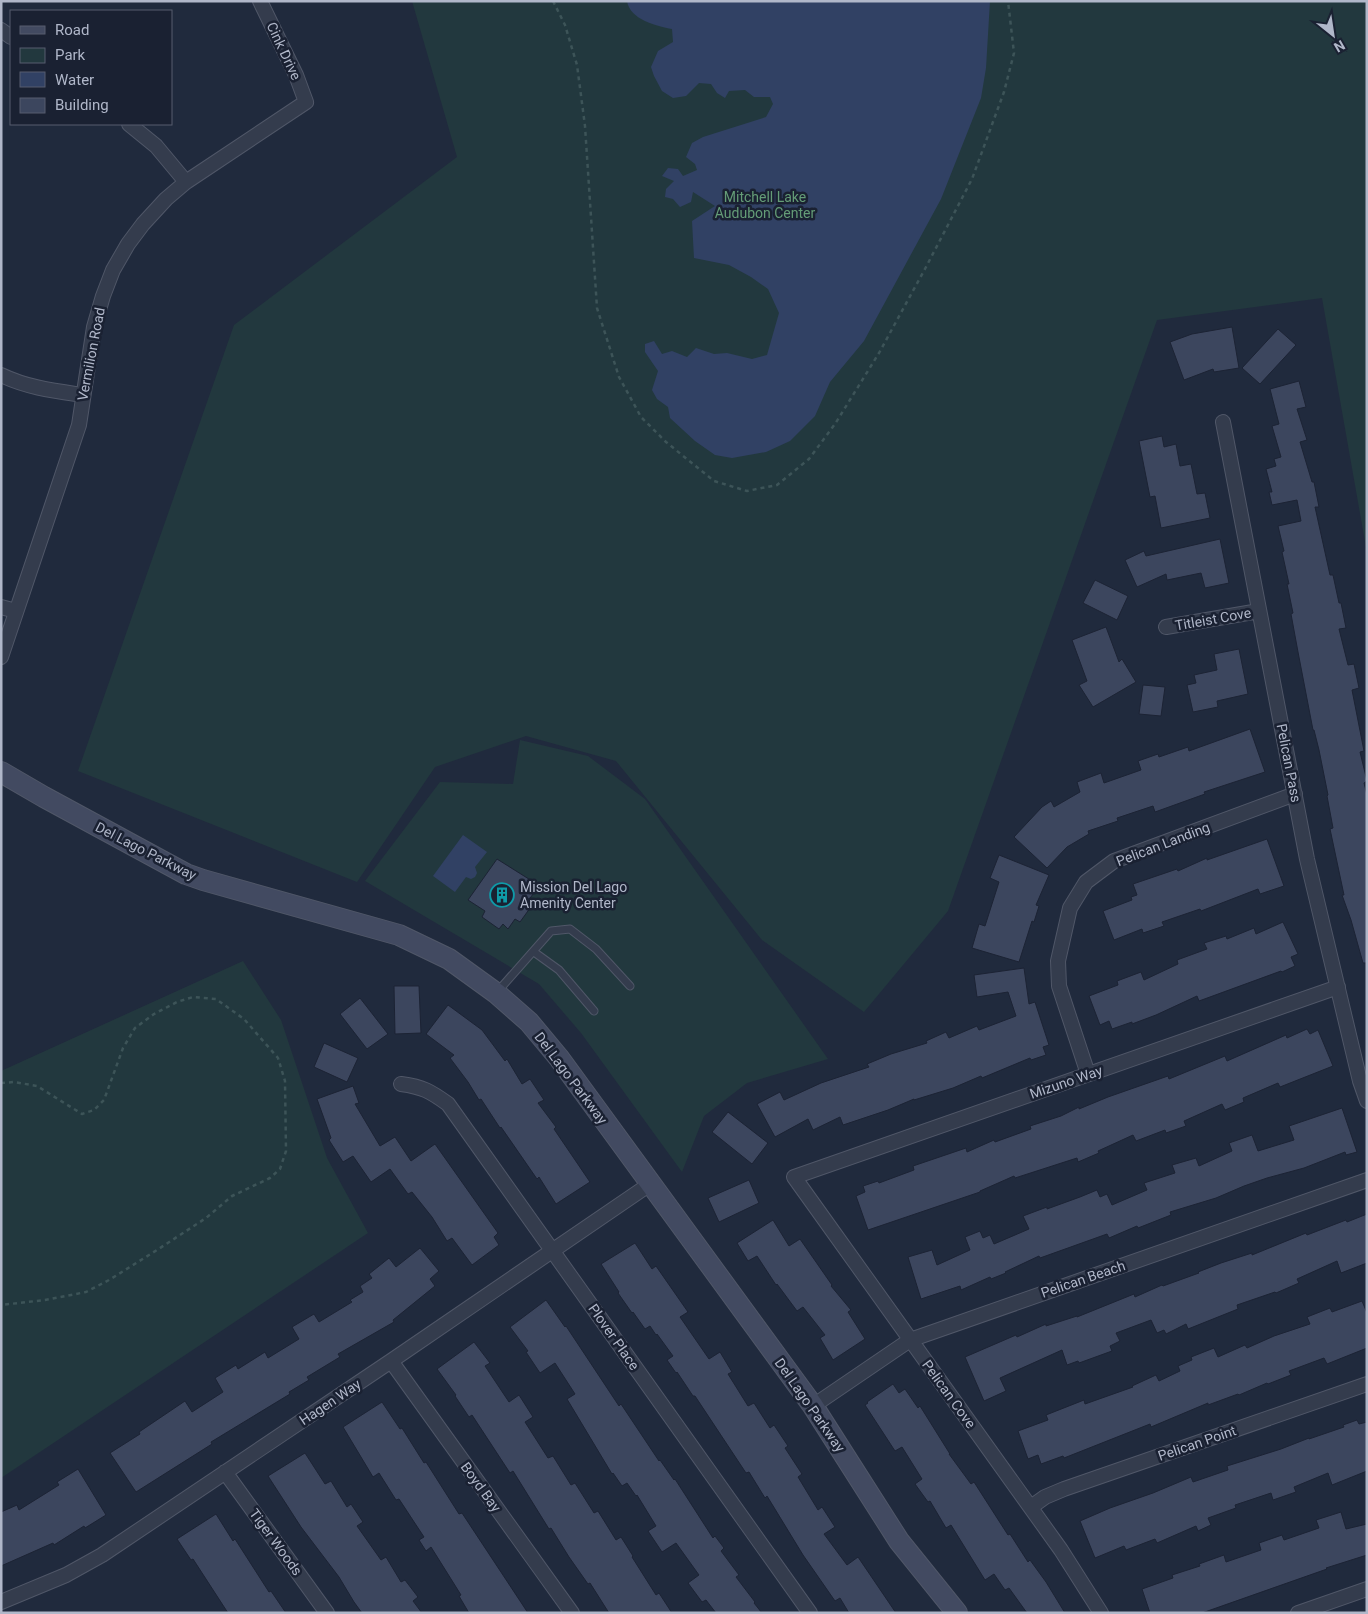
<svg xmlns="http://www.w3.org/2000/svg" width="1368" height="1614" viewBox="0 0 1368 1614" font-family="Roboto,sans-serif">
	<rect width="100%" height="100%" fill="#202a3d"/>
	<path fill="#22383e" d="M412,1H1367V553L1322,298L1157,320L948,911L864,1012L762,940L616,761L526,736L435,767L357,882L78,771L234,325L457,157Z
		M520,740L588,756L645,799L828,1059L747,1083L704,1116L682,1172L581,1033L539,984L365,881L440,782L513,784Z
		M243,961L281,1020L327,1158L368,1233L1,1478V1071Z"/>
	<path fill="#314164" d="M627,1H990L986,68L981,98L941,199L864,341L830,382L815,416L790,441L766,452L732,458L715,455L695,441L670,418L668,407L657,399L652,390L658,371L645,352V344L654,341L662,354L672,351L687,357L696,348L714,354L727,353L752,359L767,355L779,313L768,289L751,277L729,265L694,258L692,221L715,206L693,192L691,202L680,207L673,199L665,197L666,189L674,181L662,176L668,168L678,169L683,176L697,170L695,164L686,157L692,143L703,137L766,117L773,104L770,97H754L745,90L729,91L725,98L717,93L711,84L699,83L686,96L673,98L662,91L654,76L651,67L658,51L673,42L672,29C657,26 630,20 627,1Z
		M463,835L487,852L475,867L477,873L475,877L471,879L466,877L455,892L433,876Z"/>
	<path fill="#3c465e" stroke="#1c2334" d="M1232,327L1239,368L1214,372L1213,369L1184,380L1170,342L1192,334Z
		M1278,329L1296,345L1260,384L1242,368Z
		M1299,381L1306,407L1297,409L1307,440L1300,442L1312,482H1314L1319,507H1315L1330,575H1333L1339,603H1341L1346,628L1339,629L1348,665L1354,664L1359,688L1352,690L1364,751L1360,752L1367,781L1364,783L1367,795V963H1363L1351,920L1342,895H1344L1330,829L1333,828L1327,796L1328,795L1319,750L1314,730H1313L1298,652L1291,614L1293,613L1287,584H1289L1282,552L1284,551L1278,526L1301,521L1297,500L1272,505L1269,492H1272L1266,469L1276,466L1274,459L1281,457L1272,426L1279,424L1270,389Z
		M1162,436L1164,447L1176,444L1180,466L1191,464L1197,494L1205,493L1210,518L1161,528L1155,496L1150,497L1139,441Z
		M1220,539L1229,583L1205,588L1201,573L1167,580L1166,574L1137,587L1125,560L1144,551L1146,556Z
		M1095,580L1128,596L1117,620L1083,603Z
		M1106,627L1119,662L1122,659L1136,682L1093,707L1079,685L1087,681L1072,640Z
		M1239,649L1248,694L1217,701L1218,707L1193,712L1187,685L1196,683L1194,675L1217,670L1214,654Z
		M1143,685L1165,687L1161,716L1139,714Z
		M1250,729L1265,772L1204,792L1205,794L1155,812L1153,806L1117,818L1118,821L1088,831L1089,834L1067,847L1047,868L1014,837L1042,807L1051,801L1054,807L1080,792L1077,782L1101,773L1104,783L1141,770L1138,761L1158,754L1159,757L1188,747L1189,751Z
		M1267,839L1284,886L1260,894L1258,889L1201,911L1200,909L1162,922L1164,926L1143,933L1142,929L1114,940L1103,911L1132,900L1131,897L1137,895L1133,884L1177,869L1178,871L1207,858V860Z
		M999,855L1049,875L1036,905L1039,906L1034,922L1032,921L1019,962L972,948L979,924L985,926L999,882L990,878Z
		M497,859L532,881L529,887L536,890L528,901L533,904L520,922L515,919L508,929L503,924L499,929L482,917L485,911L468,900Z
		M1283,922L1298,954L1291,957L1295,966L1282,972L1281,971L1199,1001L1197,996L1156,1015L1132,1024V1022L1112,1029L1109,1021L1100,1025L1089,996L1118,985L1117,981L1141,972L1144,980L1178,964L1177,960L1207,949L1204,943L1226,936L1227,939L1254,928L1256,934Z
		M1024,968L1029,1004L1035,1002L1049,1045L1043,1047L1046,1055L1031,1060L1030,1058L982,1078L981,1076L953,1088L914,1100V1099L888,1110L843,1125L840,1117L813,1130L808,1119L775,1137L757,1104L780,1092L784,1100L821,1083L869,1067L867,1064L891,1054L927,1043L926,1041L946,1032L949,1038L977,1026L979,1030L1016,1016L1008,992L977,997L974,975Z
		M394,986H419L421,1033L395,1034Z
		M360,998L388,1034L367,1049L340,1014Z
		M448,1005L482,1030L505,1061L507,1059L522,1084L530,1079L544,1100L538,1103L556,1127L554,1129L590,1182L556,1204L539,1177L537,1179L501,1127L500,1128L481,1099L479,1100L468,1082L450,1058L454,1055L426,1034Z
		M1307,1029L1310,1034L1318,1030L1333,1066L1280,1087L1278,1083L1243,1098L1244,1102L1225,1110L1222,1104L1184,1121L1186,1126L1166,1133L1165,1130L1136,1141L1133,1135L1098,1151L1099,1153L1078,1162L1077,1158L1015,1178L1014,1176L980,1191V1192L868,1230L856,1196L865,1192L863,1186L878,1181L879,1183L914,1170L913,1166L966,1148L967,1152L994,1140L995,1142L1031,1129L1030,1126L1061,1116L1079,1107V1109L1108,1097L1168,1076L1169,1079L1225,1056L1227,1061L1286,1035L1287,1038Z
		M324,1043L358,1058L347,1082L314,1067Z
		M353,1086L359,1103L355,1104L380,1146L395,1137L411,1161L435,1144L498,1233L494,1237L499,1245L472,1265L452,1238L447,1241L432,1217L412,1192L408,1194L390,1169L371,1182L353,1156L343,1162L329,1140L331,1138L317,1099Z
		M1342,1108L1357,1152L1346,1155L1345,1152L1304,1168L1267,1178L1244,1186L1216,1198L1170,1212L1171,1215L1138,1228L1137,1226L1109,1238L1107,1234L1040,1258L1039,1256L1005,1272L1006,1273L991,1279L990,1277L961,1290L960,1286L921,1299L908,1257L932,1250L937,1265L970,1250L965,1237L980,1231L983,1238L990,1235L994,1244L1029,1229L1023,1216L1047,1207V1209L1080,1197L1097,1190L1100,1197L1107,1194L1112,1205L1147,1190L1144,1183L1175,1173L1172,1165L1196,1158L1199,1166L1232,1151L1229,1143L1252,1135L1258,1151L1294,1140L1289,1126Z
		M728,1112L768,1143L752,1164L712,1132Z
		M749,1180L759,1203L719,1222L708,1198Z
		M1367,1214V1263L1341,1273L1337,1261L1297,1279L1299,1283L1276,1293L1275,1292L1237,1305L1238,1309L1188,1329L1186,1324L1166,1334L1164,1330L1157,1333L1151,1320L1116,1333L1120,1341L1110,1346L1112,1351L1079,1363L1078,1361L1067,1365L1062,1350L1000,1378L1006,1391L984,1401L965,1357L1016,1335L1017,1337L1046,1324V1326L1077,1316V1317L1134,1294L1135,1297L1162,1285L1163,1286L1199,1273L1198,1272L1221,1263L1252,1253V1255L1306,1233L1307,1235L1346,1220L1347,1222Z
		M773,1220L789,1246L800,1239L832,1285L831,1286L851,1310L848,1312L865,1339L833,1360L820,1338L825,1335L803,1307L797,1311L777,1284L776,1285L757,1256L748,1261L737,1243Z
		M635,1243L652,1269L656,1266L688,1312L680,1317L709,1359L720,1352L732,1372L728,1374L748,1406L754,1403L770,1428L774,1425L788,1446L785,1448L802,1474L798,1477L818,1510L822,1507L835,1527L824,1534L847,1565L858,1557L896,1613H849L840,1598L835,1601L803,1555L767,1496L765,1498L749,1472L746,1473L695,1396H693L677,1372L676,1373L667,1360L673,1356L657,1334L656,1335L650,1326L645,1329L633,1312L632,1313L618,1293L619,1292L601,1264Z
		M420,1248L439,1271L430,1279L435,1286L393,1320L394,1322L338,1354L340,1357L307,1377L309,1380L289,1392L290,1394L211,1442L212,1444L136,1492L110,1453L140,1434L139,1432L185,1401L192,1412L223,1392L215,1378L236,1365L238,1369L265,1352L268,1358L299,1339L292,1327L314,1314L319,1322L352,1302L350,1300L363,1292L360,1286L372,1278L369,1274L389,1258L396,1267Z
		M546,1300L565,1327L566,1326L619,1406L621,1404L659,1461L660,1460L674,1480L675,1479L713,1538L715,1536L724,1548L721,1551L739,1575L736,1577L755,1602L754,1603L762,1613H716L706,1600L702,1602L688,1583L699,1575L676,1543L662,1552L648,1531L656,1526L637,1495L636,1496L627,1483L622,1486L613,1473L612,1474L567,1399L575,1394L555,1363L540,1373L526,1352L528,1351L510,1327Z
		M1362,1301L1367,1313V1348L1327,1364L1324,1358L1289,1371L1291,1375L1268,1384L1267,1383L1239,1395L1238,1394L1208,1405V1403L1151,1427L1150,1424L1064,1458L1063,1456L1041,1464L1038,1455L1028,1459L1018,1431L1048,1420L1046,1415L1084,1400L1085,1404L1133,1387L1132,1386L1156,1375L1159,1381L1180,1371L1178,1366L1192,1360L1191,1357L1214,1348L1218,1357L1245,1345L1247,1348L1274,1336L1310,1324L1307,1317L1330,1308L1332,1312Z
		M474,1342L490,1363L485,1366L509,1402L519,1395L533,1417L525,1422L548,1458L553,1456L571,1485L575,1483L594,1513L598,1511L616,1540L621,1537L633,1556L632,1557L656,1595L659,1593L672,1613H609L590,1583L588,1584L569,1557L551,1528L549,1529L513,1471L510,1473L472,1415L469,1417L455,1396L456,1395L437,1369Z
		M893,1384L899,1393L905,1389L918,1408L920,1406L950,1454H949L971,1484L974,1482L1008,1535L1010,1534L1028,1562L1030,1560L1046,1582L1065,1613H1027L1009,1588L1005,1590L994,1574L985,1580L951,1525L946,1528L930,1501L928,1502L915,1484L922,1479L902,1447L895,1451L865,1405L868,1403L867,1402Z
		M382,1402L400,1429L402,1428L424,1463L426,1462L459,1514L462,1513L528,1613H469L459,1596L461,1595L431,1547L426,1551L419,1540L424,1537L399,1499L396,1500L379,1473L373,1477L343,1427Z
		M1357,1420L1359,1424L1367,1422V1471L1332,1485L1328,1473L1294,1487L1296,1492L1273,1500L1271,1493L1235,1505L1236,1508L1208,1518L1211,1525L1198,1531L1196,1526L1157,1543L1155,1539L1126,1550L1124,1546L1095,1558L1080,1521L1110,1508L1153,1493L1191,1477L1193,1482L1228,1470L1227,1466L1281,1449L1309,1438V1439L1344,1427L1343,1425Z
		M305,1453L325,1484L331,1481L347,1507L351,1504L363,1522L357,1526L381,1560L386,1557L401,1582L405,1580L418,1597L413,1601L422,1613H362L354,1602L339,1577L301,1527L268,1476Z
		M78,1469L106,1515L85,1528L84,1526L54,1545L53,1543L1,1566V1512L17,1505L19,1510L59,1485L57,1482Z
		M1341,1512L1346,1529L1367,1524V1555L1326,1568L1327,1569L1202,1613H1150L1142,1589L1173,1578L1172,1575L1200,1566L1199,1564L1224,1555L1226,1562L1261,1550L1259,1543L1282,1535L1284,1540L1319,1528L1316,1520Z
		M216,1514L233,1541L235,1539L269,1592L271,1591L286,1613H228L193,1559L191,1560L177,1539Z"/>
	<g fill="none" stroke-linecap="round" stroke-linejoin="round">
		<g stroke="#505768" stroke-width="9">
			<path id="lane" d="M534,952L559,970L594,1011
				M498,991L551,931L570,929L596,949L630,986"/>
		</g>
		<g stroke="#505768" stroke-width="16">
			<path id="street" d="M1,30L11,37
				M129,124L156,146L186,182
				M1,375C28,388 55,391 83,395
				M1223,422L1307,859L1360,1081L1367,1101
				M1,607L16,611
				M1166,627L1259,611
				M1,657L79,425L94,327L103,296L113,270L128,244L143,224L166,199L186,182L306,102L296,75L260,1
				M1088,1074L1059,986L1058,961L1070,908L1086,882L1114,861L1295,794
				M401,1084C423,1087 430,1091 448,1104L810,1613
				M391,1361L572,1613
				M813,1406L910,1340L1367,1180
				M225,1472L327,1613
				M1031,1507L1045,1497L1064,1489L1367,1384
				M1,1602L66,1575L102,1555L391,1361L650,1184
				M1101,1613L1061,1550L794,1177L1338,987
				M1298,1613L1367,1589"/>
		</g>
		<g stroke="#505768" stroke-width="22">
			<path id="secondary" d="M1,772L44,797L186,874L203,880L399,935L449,959L496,993L529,1022L559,1058L813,1406L899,1541L957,1613"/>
		</g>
		<path stroke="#3d5458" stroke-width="2.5" stroke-dasharray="4 4" stroke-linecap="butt" d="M553,1L565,25L577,65L585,126L597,308L619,377L641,417L666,442L714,481L747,491L777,485L809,459L835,424L879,353L926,267L972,179L1004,92L1014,53L1008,1
			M1,1083L14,1082L37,1086L82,1114L94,1110L104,1100L123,1048L135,1028L154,1014L177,1002L193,997L216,999L244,1019L278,1058L285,1081L286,1151L280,1169L270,1178L232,1196L206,1218L157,1250L109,1280L86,1292L45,1300L1,1305"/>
		<use href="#lane" stroke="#343c4d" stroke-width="7"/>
		<use href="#street" stroke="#343c4d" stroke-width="14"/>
		<use href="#secondary" stroke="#424a61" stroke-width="20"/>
	</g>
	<defs>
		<g id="building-ring" transform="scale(1.25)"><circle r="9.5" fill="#1a2132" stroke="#0f9aa8" stroke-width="1.5"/><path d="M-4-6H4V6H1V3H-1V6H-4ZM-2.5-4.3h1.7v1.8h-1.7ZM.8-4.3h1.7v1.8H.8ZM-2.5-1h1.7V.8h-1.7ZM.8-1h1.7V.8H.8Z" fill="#0f9aa8"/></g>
	</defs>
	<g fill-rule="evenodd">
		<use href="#building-ring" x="502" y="895"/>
	</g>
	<g text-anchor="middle" stroke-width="5" stroke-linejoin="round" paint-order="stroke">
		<g font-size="14" fill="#b0b7c9" stroke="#1a2132">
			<text transform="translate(284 51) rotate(65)" y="5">Cink Drive</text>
			<text transform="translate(91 354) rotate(-79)" y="5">Vermilion Road</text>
			<text transform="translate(1213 619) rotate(-10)" y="5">Titleist Cove</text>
			<text transform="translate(1289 763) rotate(79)" y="5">Pelican Pass</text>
			<text transform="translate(1163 844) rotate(-21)" y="5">Pelican Landing</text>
			<text transform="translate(146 851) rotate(27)" y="5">Del Lago Parkway</text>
			<text transform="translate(571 1078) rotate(53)" y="5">Del Lago Parkway</text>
			<text transform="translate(1066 1082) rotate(-19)" y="5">Mizuno Way</text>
			<text transform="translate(1083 1279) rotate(-19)" y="5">Pelican Beach</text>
			<text transform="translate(614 1337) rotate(55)" y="5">Plover Place</text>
			<text transform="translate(949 1394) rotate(54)" y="5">Pelican Cove</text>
			<text transform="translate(330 1402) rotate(-34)" y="5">Hagen Way</text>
			<text transform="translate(810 1405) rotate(55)" y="5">Del Lago Parkway</text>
			<text transform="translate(1197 1443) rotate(-19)" y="5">Pelican Point</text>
			<text transform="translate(481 1487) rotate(54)" y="5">Boyd Bay</text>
			<text transform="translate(276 1542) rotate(54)" y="5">Tiger Woods</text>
		</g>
		<g font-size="14" fill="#649c77" stroke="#1a2132">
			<text x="765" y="202">Mitchell Lake<tspan x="765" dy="16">Audubon Center</tspan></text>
		</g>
		<g font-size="14" fill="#b0b7c9" stroke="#1a2132" text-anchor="start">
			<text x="520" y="892">Mission Del Lago<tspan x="520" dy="16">Amenity Center</tspan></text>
		</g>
	</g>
	<rect width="1368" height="1614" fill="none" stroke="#b0b7c9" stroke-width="5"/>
	<rect x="10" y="10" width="162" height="115" fill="#1a2132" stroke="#565d6e"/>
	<rect x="20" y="26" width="25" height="8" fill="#424a61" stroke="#565d6e"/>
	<text x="55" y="35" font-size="15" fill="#b0b7c9">Road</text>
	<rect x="20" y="48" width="25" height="15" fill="#22383e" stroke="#565d6e"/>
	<text x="55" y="60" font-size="15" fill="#b0b7c9">Park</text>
	<rect x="20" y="72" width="25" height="15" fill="#314164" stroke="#565d6e"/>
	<text x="55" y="85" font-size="15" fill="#b0b7c9">Water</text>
	<rect x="20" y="98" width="25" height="15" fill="#3c465e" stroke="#565d6e"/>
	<text x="55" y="110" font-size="15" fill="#b0b7c9">Building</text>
	<g transform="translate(1333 35) rotate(150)" stroke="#1a2132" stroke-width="4" paint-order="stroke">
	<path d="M0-4L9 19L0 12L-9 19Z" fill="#b0b7c9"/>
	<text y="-8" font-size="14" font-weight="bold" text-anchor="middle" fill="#b0b7c9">N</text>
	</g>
</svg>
